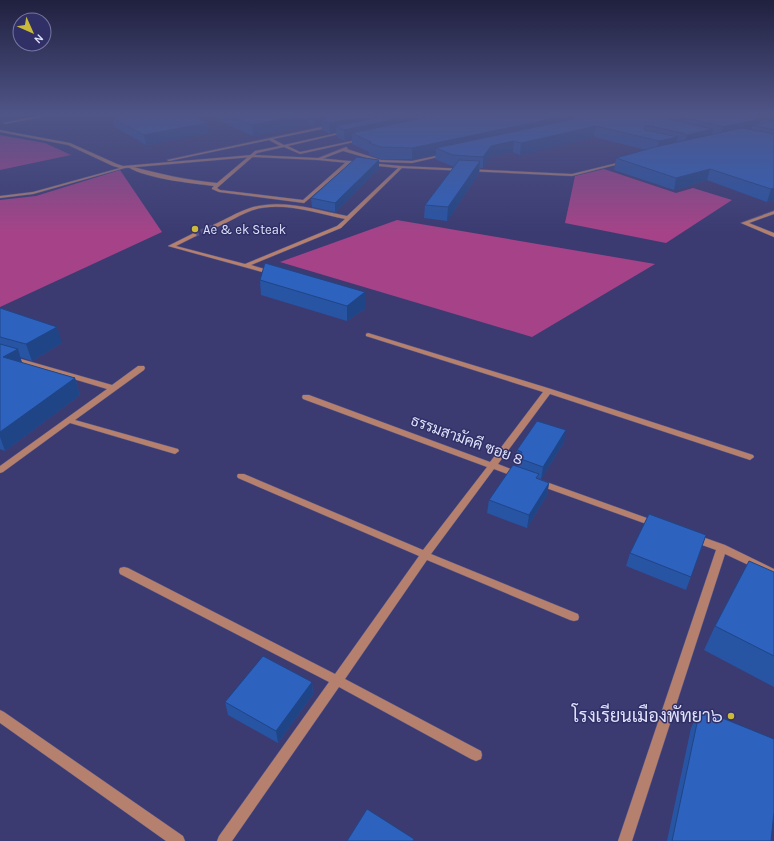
<svg xmlns="http://www.w3.org/2000/svg" width="774" height="841" viewBox="0 0 774 841" font-family="Karla,Sarabun,sans-serif">
	<rect width="100%" height="100%" fill="#3b3b72"/>
	<path fill="#a64388" d="M0,135L45,143L71,155L0,170Z
		M604,169L676,193L693,188L732,200L666,243L565,223L575,176Z
		M120,170L162,232L0,307V200L36,196Z
		M397,220L655,264L532,337L280,262Z"/>
	<g fill="none" stroke-linecap="round" stroke-linejoin="round">
		<path stroke="#545487" stroke-width="5" stroke-dasharray="5 2.5" stroke-linecap="butt" d="M194,235L215,226"/>
		<g stroke="#555688" stroke-width="1">
			<path id="lane" d="M331,125L332,127L273,139L284,145L346,131L348,132L288,146L300,152L361,139L363,140L300,154L284,147L257,153L217,188L220,190L303,200L347,161H351V163L304,203L219,192L212,189V188L214,186C191,183 147,179 128,167L130,166C159,174 187,180 217,183L255,151L280,146L269,140L169,161L167,160Z
				M346,147L348,148L347,149L381,160L412,161L445,154L447,155L412,163L381,162L343,151L319,160L316,159Z"/>
		</g>
		<g stroke="#555688" stroke-width="1">
			<path id="street" d="M43,115H52L5,124L3,123Z
				M0,130L70,143L117,164L123,166L252,155L318,158L401,166L572,174L625,161L627,162L572,176L402,168L341,228L251,265L275,272L276,273L273,275L168,246L194,233L197,235L196,236L176,246L245,264L337,226L345,219C316,213 282,201 253,210C241,214 229,222 217,227H213V225C225,220 237,212 250,208C281,198 317,210 347,216L398,168L318,160L252,157L125,168L33,194L0,198V196L33,192L120,168L113,166L68,145L0,132Z
				M774,211V214L749,223L774,233V237L741,223Z
				M368,333L551,389L753,455L754,457L750,460L747,459L550,394L498,464L521,473L522,475L521,477H515L494,469L431,554L578,614L579,617L578,620L574,621L570,620L427,560L345,679L481,751L482,755L481,759L476,761L471,759L339,687L232,841H217L219,836L329,682L120,574L119,571L120,568L124,567L128,568L335,674L419,556L238,478L237,476L238,474H244L423,550L487,467L303,399L302,397L303,395H309L490,462L543,392L366,336V334Z
				M0,353L112,385L138,366H144L145,368L144,370L75,420L178,449L179,451L175,454L70,423L3,472L0,473V466L107,389L0,357Z
				M538,479L658,522L660,524L658,526H652L535,484L534,482L535,480Z
				M694,534L725,545L774,569V577L725,554L632,841H618L716,550L691,541L689,538L691,535Z
				M0,710L4,712L183,836L185,841H166L0,723Z"/>
		</g>
		<use href="#lane" fill="#b5816e" fill-rule="evenodd"/>
		<use href="#street" fill="#b5816e" fill-rule="evenodd"/>
	</g>
	<path fill="#2854a4" d="M217,115H774V200L767,202L707,180L674,190L614,170L616,158L646,150L594,137L520,155L513,152L490,157L483,168H480L479,173L447,221L424,218L425,205L454,167L435,159L436,154L412,159H381L369,155V152L352,144V139L345,141L337,137L336,132L330,134L322,130L321,125L314,127L309,124L253,136L218,120Z
		M113,118L209,133L146,145L115,127Z
		M379,168L335,212L312,207L311,198Z
		M260,280L366,308L347,321L261,295Z
		M0,308L62,343L32,361L20,357L22,363L75,378L80,395L5,451L0,449Z
		M564,442L541,479L538,478V479L549,483L547,495L527,528L487,513L489,500L517,467V463L515,462L517,450Z
		M706,535L686,590L626,566L630,553Z
		M774,572V687L704,650L715,626Z
		M312,682L313,694L278,743L228,715L225,702Z
		M700,709L771,841H667L691,728Z"/>
	<path fill="#204586" d="M302,115H308L309,124L253,136L252,125Z
		M320,115H427V123L352,133V139L345,141L344,130L336,126V132L330,134L329,123L321,120V125L314,127V116Z
		M570,115H615L436,148V154L412,159V148Z
		M774,116V126L767,127L770,117Z
		M761,119L759,127L753,125L751,131L720,138L722,127Z
		M208,123L209,133L146,145L144,135Z
		M596,126L594,137L520,155L521,143Z
		M713,129L710,140L684,146L687,135Z
		M678,137L675,148L656,153L659,141Z
		M514,141L513,152L490,157L483,168V157L491,146Z
		M379,160V168L335,212V203Z
		M480,161L479,173L447,221L448,207Z
		M710,169L707,180L674,190L676,178Z
		M774,188V200L767,202L771,189Z
		M365,292L366,308L347,321V306Z
		M57,327L62,343L32,361L26,344Z
		M18,349L23,366L3,357Z
		M75,378L80,395L5,451L0,437V432Z
		M566,430L564,442L541,479L543,467Z
		M549,483L547,495L527,528L529,515Z
		M312,682L313,694L278,743L276,731Z"/>
	<path fill="#2e62bf" stroke="#204586" d="M127,115H192L208,123L144,135L113,118Z
		M229,115H302L252,125Z
		M311,115H320L314,116Z
		M342,115H368L329,123L321,120Z
		M389,115H414L344,130L336,126Z
		M437,115H570L412,148L381,147L369,143L371,142L352,133Z
		M592,115H650L713,129L687,135L686,134L646,125L644,128L645,130L678,137L659,141L596,126L521,143L514,141L491,146L483,157L453,155L436,148Z
		M673,115H745L761,119L722,127L721,126Z
		M768,115H774V116L770,117Z
		M774,121V130L753,125Z
		M742,128L774,134V188L771,189L710,169L676,178L616,158L655,147Z
		M357,157L379,160L335,203L311,198Z
		M459,160L480,161L448,207L425,205Z
		M265,263L365,292L347,306L260,280Z
		M0,308L57,327L26,344L0,337Z
		M0,344L18,349L3,357L75,378L0,432Z
		M537,421L566,430L543,467L518,458L522,452L517,450Z
		M513,465L539,474L536,478L549,483L529,515L489,500Z
		M649,514L706,535L691,577L630,553Z
		M749,561L774,572V656L715,626Z
		M263,656L312,682L276,731L225,702Z
		M700,709L774,739V812L771,841H672Z
		M367,809L414,839L413,841H347Z"/>
	<linearGradient id="sky" x2="0" y2="1"><stop stop-color="#20203f"/><stop offset="0.49" stop-color="#4f5587"/><stop offset="1" stop-color="#4f5587" stop-opacity="0"/></linearGradient>
	<rect width="774" height="233" fill="url(#sky)"/>
	<g fill="#cbb939" stroke="#313066" stroke-width="1.5">
		<circle cx="195" cy="229" r="4"/>
		<circle cx="731" cy="716" r="4"/>
	</g>
	<g text-anchor="middle" stroke-width="3" stroke-linejoin="round" paint-order="stroke">
		<g font-size="13" fill="#dfe1fc" stroke="#313066" text-anchor="start">
			<text x="203" y="234">Ae &amp; ek Steak</text>
		</g>
		<g font-size="15" fill="#dfe1fc" stroke="#313066">
			<text transform="translate(467 440) rotate(20)" y="5">ธรรมสามัคคี ซอย 8</text>
		</g>
		<g font-size="18" fill="#dfe1fc" stroke="#313066" text-anchor="end">
			<text x="723" y="722">โรงเรียนเมืองพัทยา๖</text>
		</g>
	</g>
	<g transform="translate(32 32) rotate(135)"><circle r="19" fill="#313066" stroke="#7777a2"/>
	<path d="M0-3L7 15L0 10L-7 15Z" fill="#cbb939"/>
	<text y="-6" font-size="11" font-weight="bold" text-anchor="middle" fill="#dfe1fc">N</text>
	</g>
</svg>
